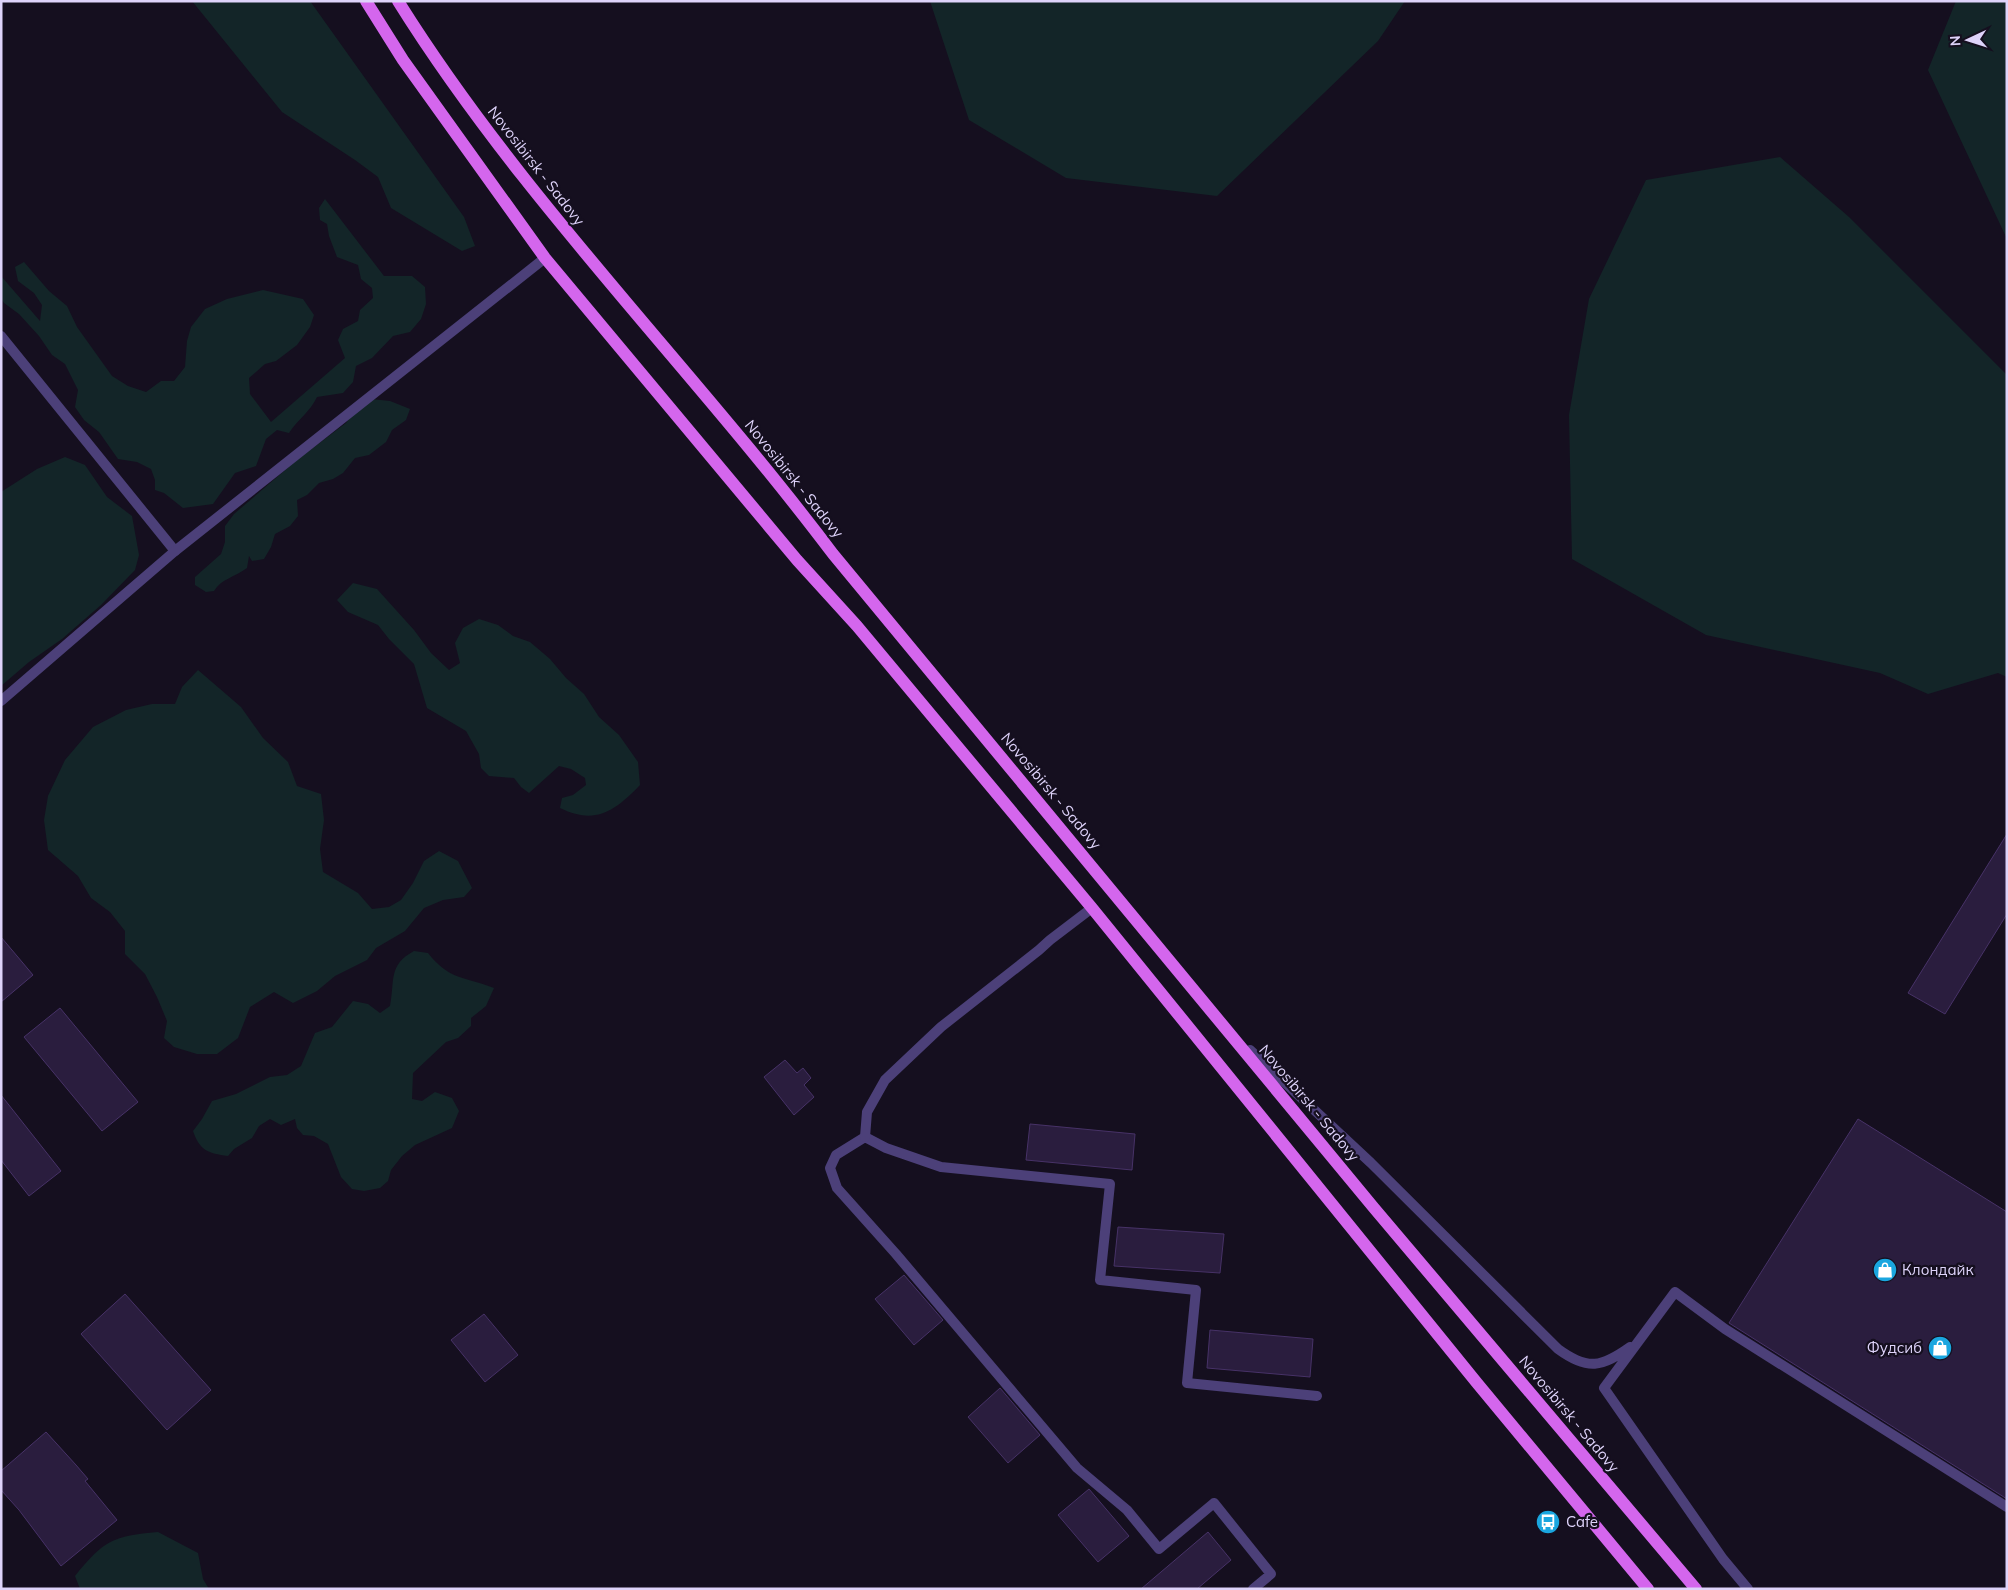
<svg xmlns="http://www.w3.org/2000/svg" width="2008" height="1590" viewBox="0 0 2008 1590" font-family="Mulish,sans-serif">
	<rect width="100%" height="100%" fill="#150f1f"/>
	<path fill="#132528" d="M192,1H310L464,217L475,246L462,251L391,208L378,177L355,160L282,112Z
		M930,1H1405L1378,41L1217,196L1066,178L969,120Z
		M1956,1H2007V239L1928,70Z
		M1780,157L1849,217L2007,375V677L1998,673L1928,694L1880,673L1706,635L1572,559L1569,415L1589,299L1646,180Z
		M325,199L384,276H412L425,287L426,304L421,319L410,332L393,336L372,358L356,366L353,382L343,393L317,397C310,412 298,419 289,433L277,430L266,439L256,466L235,473L213,504L183,508L164,493L155,490V480L151,469L137,462L118,459L99,432L84,420L75,407L78,390L65,364L52,355L39,336L19,314L4,303L1,298V276L40,321L42,305L34,293L18,281L15,267L24,262L49,291L67,306L77,327L112,376L128,386L146,392L161,381H174L185,367L187,341L191,327L205,309L227,299L263,290L303,299L314,315L310,327L297,345L276,361L265,364L249,378L250,394L271,422L345,358L338,340L343,329L358,321L360,310L373,298L372,288L361,279L358,265L337,257L329,236L327,224L320,220L319,208Z
		M371,399L390,401L410,409L406,420L392,430L386,442L369,455L355,458L343,473L333,479L319,483L307,495L297,500L298,516L290,526L275,534L271,547L264,559L252,561L249,556L247,568C235,577 221,579 214,591L206,592L195,585V577L221,554L225,542V526L234,514L297,460L346,423L359,406Z
		M65,457L85,465L107,497L132,516L139,555L135,570L101,605L62,639L29,662L1,686V492L37,469Z
		M353,583L377,589L414,630L431,653L449,670L460,663L455,643L463,628L479,619L498,625L513,636L530,642L550,659L566,678L584,694L599,717L619,735L638,762L640,785C614,812 595,825 560,808L562,798L573,795L586,785L585,778L571,769L559,766L529,793L521,787L514,778L489,776L481,768L479,754L466,731L427,708L414,664L389,639L378,625L348,612L337,600Z
		M198,670L241,707L263,738L288,762L297,786L321,794L324,820L320,849L323,872L358,893L372,909L389,907L401,900L413,883L424,861L439,851L458,861L472,888L464,897L443,900L424,908L405,931L376,948L367,960L335,976L317,991L293,1003L274,992L250,1007L238,1038L217,1054H197L174,1047L164,1038L167,1021L157,997L145,974L125,954V931L110,912L91,898L78,876L48,850L44,820L48,796L65,760L93,727L126,710L152,704H175L182,687Z
		M414,951L428,953C450,981 464,976 494,988L486,1006L471,1018V1026L458,1038L446,1042L413,1073L412,1099L422,1101L435,1092L452,1098L459,1111L452,1128L415,1145L402,1156L391,1170L388,1181L380,1188L364,1191L352,1189L341,1177L328,1144L314,1136L303,1135L297,1128L295,1119L281,1125L270,1119L259,1126L252,1138L234,1149L228,1156C208,1153 200,1151 193,1131L202,1119L212,1101L236,1094L270,1077L287,1075L301,1066L315,1033L332,1027L353,1001L368,1004L380,1013L390,1006C395,980 388,965 414,951Z
		M158,1532L198,1553L203,1579L209,1589H80L75,1576C104,1540 113,1536 158,1532Z"/>
	<path fill="#2a1d3e" stroke="#473267" d="M2007,834V914L1945,1014L1908,993Z
		M1,937L33,975L1,1002Z
		M60,1008L138,1102L102,1131L24,1037Z
		M785,1060L797,1073L803,1068L811,1078L804,1085L814,1097L794,1115L764,1077Z
		M1,1095L61,1171L29,1196L1,1160Z
		M1858,1119L2007,1212V1499L1729,1323Z
		M1030,1124L1135,1134L1132,1170L1026,1160Z
		M1118,1227L1224,1234L1220,1273L1114,1266Z
		M904,1275L943,1320L914,1345L875,1299Z
		M125,1294L211,1390L167,1430L81,1334Z
		M484,1314L518,1355L485,1382L451,1340Z
		M1210,1330L1313,1339L1310,1377L1207,1368Z
		M1000,1388L1040,1435L1008,1463L968,1417Z
		M46,1432L76,1465L88,1479L85,1481L117,1520L61,1566L19,1510L1,1490V1471Z
		M1089,1489L1129,1536L1098,1562L1058,1515Z
		M1208,1532L1231,1560L1197,1589H1141Z"/>
	<g fill="none" stroke-linecap="round" stroke-linejoin="round">
		<path stroke="#4c4079" stroke-width="10" d="M1,336L175,551
			M1250,1050L1371,1163L1558,1349C1588,1371 1602,1367 1630,1347
			M1253,1589L1271,1574L1214,1503L1159,1549L1127,1510L1077,1468L896,1254L837,1188L830,1168L836,1155L865,1137L886,1148L941,1167L1110,1184L1100,1280L1196,1290L1187,1383L1317,1396
			M1748,1589L1723,1559L1604,1388L1675,1292L1725,1329L2007,1507"/>
		<path stroke="#4c4079" stroke-width="10" d="M1,701L175,551L545,258
			M865,1137L867,1112L885,1080L941,1027L1039,950L1050,940L1092,908"/>
		<path stroke="#d466ed" stroke-width="12" d="M366,1L403,60L545,258L797,560L857,626L1092,908L1477,1383L1648,1589
			M398,1C523,201 692,367 833,554L1374,1208L1696,1589"/>
	</g>
	<defs>
		<g id="shop-disc" transform="scale(1.25)"><circle r="9.5" fill="#1aa6df" stroke="#150f1f"/><path d="M-5-2.5h2.3a2.7 3.5 0 0 1 5.4 0H5L5.5 6h-11ZM-1.5-2.5h3a1.5 2.3 0 0 0-3 0Z" fill="#fff"/></g>
		<g id="bus-disc" transform="scale(1.25)"><circle r="9.5" fill="#1aa6df" stroke="#150f1f"/><path d="M-5-6H5V4H4V6H2V4H-2V6H-4V4H-5ZM-3.5-4V0h7V-4ZM-3.5 1.2v1.5H-2V1.2ZM2 1.2v1.5H3.5V1.2Z" fill="#fff"/></g>
	</defs>
	<g fill-rule="evenodd">
		<use href="#shop-disc" x="1885" y="1270"/>
		<use href="#shop-disc" x="1940" y="1348"/>
		<use href="#bus-disc" x="1548" y="1522"/>
	</g>
	<g text-anchor="middle" stroke-width="4.5" stroke-linejoin="round" paint-order="stroke">
		<g font-size="15" fill="#ded3fa" stroke="#150f1f">
			<text transform="translate(536 166) rotate(52)" y="5">Novosibirsk - Sadovy</text>
			<text transform="translate(794 479) rotate(51)" y="5">Novosibirsk - Sadovy</text>
			<text transform="translate(1051 791) rotate(50)" y="5">Novosibirsk - Sadovy</text>
			<text transform="translate(1309 1103) rotate(50)" y="5">Novosibirsk - Sadovy</text>
			<text transform="translate(1569 1414) rotate(50)" y="5">Novosibirsk - Sadovy</text>
		</g>
		<g font-size="15" fill="#ded3fa" stroke="#150f1f" text-anchor="start">
			<text x="1902" y="1275">Клондайк</text>
			<text x="1922" y="1353" text-anchor="end">Фудсиб</text>
			<text x="1566" y="1527">Cafe</text>
		</g>
	</g>
	<rect width="2008" height="1590" fill="none" stroke="#ded3fa" stroke-width="5"/>
	<g transform="translate(1968 40) rotate(266)" stroke="#150f1f" stroke-width="4" paint-order="stroke">
	<path d="M0-4L9 19L0 12L-9 19Z" fill="#ded3fa"/>
	<text y="-8" font-size="14" font-weight="bold" text-anchor="middle" fill="#ded3fa">N</text>
	</g>
</svg>
